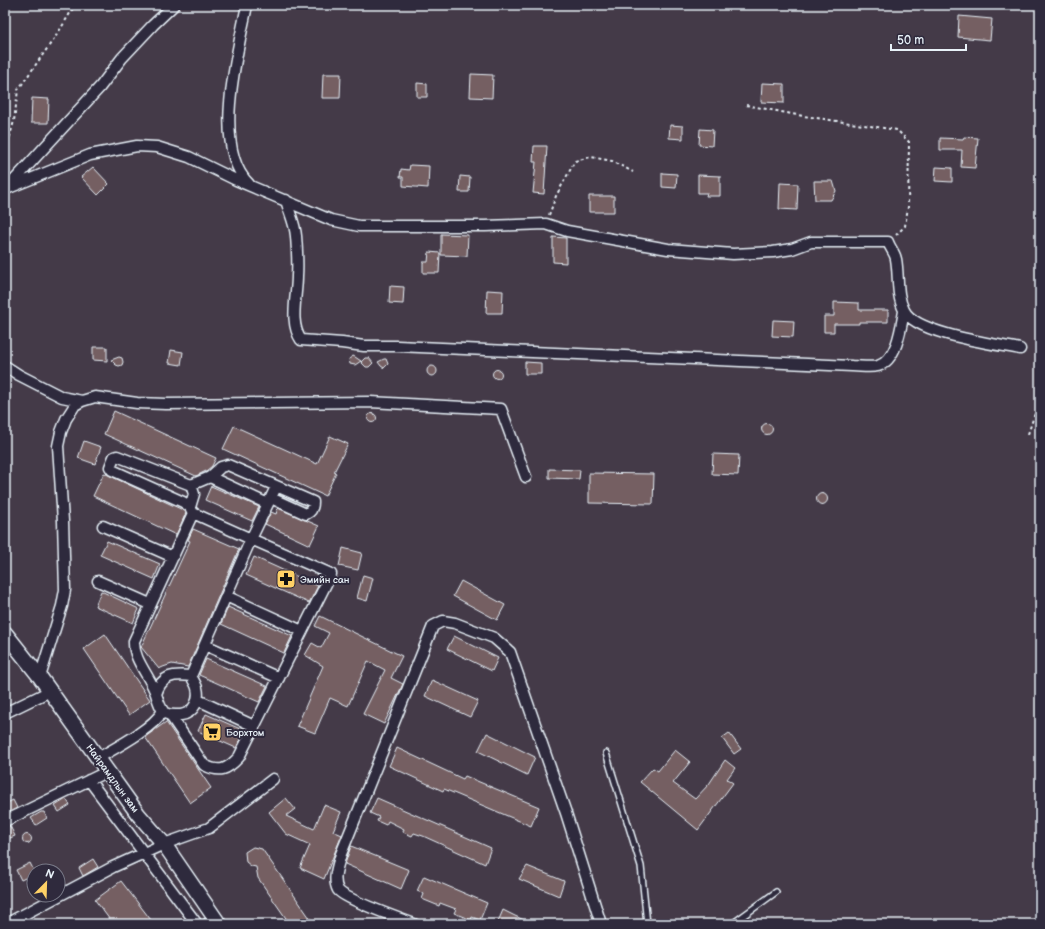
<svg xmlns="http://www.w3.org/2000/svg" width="1045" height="929" viewBox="0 0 1045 929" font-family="'Balsamiq Sans',sans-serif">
	<rect width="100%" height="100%" fill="#443a48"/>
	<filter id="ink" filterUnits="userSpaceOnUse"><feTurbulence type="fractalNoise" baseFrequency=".025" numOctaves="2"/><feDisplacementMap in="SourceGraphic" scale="8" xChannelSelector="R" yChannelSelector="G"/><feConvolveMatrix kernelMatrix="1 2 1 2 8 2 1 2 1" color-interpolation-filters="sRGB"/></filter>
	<g filter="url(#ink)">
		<path fill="#755f62" stroke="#e8f1f8" d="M959,16L992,19L990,40L958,37Z
			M323,74H341L340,98H322Z
			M471,74L493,75L492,98L470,97Z
			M417,83L427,84V97H417Z
			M762,83L784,84V103L761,102Z
			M32,98L49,99L48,123H31Z
			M670,125L683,126V139L669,138Z
			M700,129L713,130L712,146L699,145Z
			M964,137L978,138L975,168L961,167L962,150H940V138L963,139Z
			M534,146H547L544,194L533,193L536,162H533Z
			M410,165L429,166L428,188L403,186V177H400L401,169L409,170Z
			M93,167L109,184L98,195L81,177Z
			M936,167L952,168V182L935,181Z
			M662,173L677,174L676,188L662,187Z
			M698,175L720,176V196H706L707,193H698Z
			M460,176L470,177L469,192H459Z
			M814,181H833L836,191L831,200H815Z
			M780,183L798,184L797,210L779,209Z
			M589,196H614V212H589Z
			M441,234L468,235L467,256L441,255Z
			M553,237L566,238V263L553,262Z
			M429,252L440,253L439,273H423V262H428Z
			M390,286L404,287L403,304L389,303Z
			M487,290L503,291L502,313H486Z
			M834,302L859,303V310H888V322H859V324H834V332H824V316H834Z
			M773,320L794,321L793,337L772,336Z
			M93,347H107V361L93,360Z
			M171,350L183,352L181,365L169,363Z
			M353,356L355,357L361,361L355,365L350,364L349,359Z
			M119,357L122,358L123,362L122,365L119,366L116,365L111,360Z
			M365,358H369L373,363L369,367H366L361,362Z
			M384,359H386L388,364L384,368L381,366L378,362Z
			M525,362L541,363V374H525Z
			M427 371a5 5 0 1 1 10 0a5 5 0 1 1-10 0Z
			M492.5 374a4.5 4.5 0 1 1 9 0a4.5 4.5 0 1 1-9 0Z
			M114,411L216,458L212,466L206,471L196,476L104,434Z
			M367.5 418a4.5 4.5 0 1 1 9 0a4.5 4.5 0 1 1-9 0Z
			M761.5 429a5.5 5.5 0 1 1 11 0a5.5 5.5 0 1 1-11 0Z
			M234,426L317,464L330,436L348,444L334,472L336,473L325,496L223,449Z
			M84,441L101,447L95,464L78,458Z
			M713,454L739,455L738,475L712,474Z
			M549,469L580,470L579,479L549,478Z
			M104,473L185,511L186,513L176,535L93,496Z
			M589,473L654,474L653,504L589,503Z
			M211,486L259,507L252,521L205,500Z
			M816.5 499a5.5 5.5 0 1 1 11 0a5.5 5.5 0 1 1-11 0Z
			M278,508L319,526L310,545L265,524L271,512L276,514Z
			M193,529L239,549L188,667L172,664L163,667L159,669L141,647L190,541L188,540Z
			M107,541L160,564L154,579L100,555Z
			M343,548L362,553L358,570L339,566Z
			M254,557L318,586L309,603L246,575Z
			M363,575L373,578L367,601L357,598Z
			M461,581L505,605L497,620L453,596Z
			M101,591L139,609L133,623L95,606Z
			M228,607L292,636L284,653L221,624Z
			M320,616L402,656L391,678L403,684L384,724L363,714L385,670L368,661L348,706L330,698L315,733L297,726L323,666L305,655L312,643L321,648L329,633L315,626Z
			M105,634L150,700L129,715L84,649Z
			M454,636L498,658L492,671L447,649Z
			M206,659L267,686L259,702L199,675Z
			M432,680L478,701L470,717L425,696Z
			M206,714L245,731L236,748L198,731Z
			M166,722L211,788L190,803L145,737Z
			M487,733L535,757L527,775L478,751Z
			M729,733L741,749L734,754L722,738Z
			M397,748L463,779L465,776L539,807L531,826L444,789L443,791L389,766Z
			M675,750L690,762L673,783L695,799L709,784L725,760L735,768L727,779L733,783L698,830L640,782L653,768L658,771Z
			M286,798L295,809L286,816L314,829L324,805L341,812L333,831L342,835L324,879L300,868L310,845L286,834L269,812Z
			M377,798L491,848L485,864L423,836L414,833L412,836L403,832L404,829L388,821L386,825L377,821L379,817L370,813Z
			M66,799L70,805L59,812L55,806Z
			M13,800L17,808L5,814V804Z
			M41,812H44L47,818L36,825L31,818Z
			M10,826L15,836L5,840V827Z
			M22.5 839a4.5 4.5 0 1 1 9 0a4.5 4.5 0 1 1-9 0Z
			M351,846L409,870L401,889L345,864Z
			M253,847L262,849L314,924H290L258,878L256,867L251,866L246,862L245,852Z
			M93,859L98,867L83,876L79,868Z
			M30,863L34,871V874L21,880L16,870Z
			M527,866L564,881L559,896L519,879Z
			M424,876L487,903L480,920L472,917L471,920L454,913L456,909L440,903L439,906L422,899L424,894L417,891Z
			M121,881L151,920L146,924H113L95,900Z
			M503,910L515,916L533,924H497Z"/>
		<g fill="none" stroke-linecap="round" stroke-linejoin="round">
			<g stroke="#e8f1f8" stroke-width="8">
				<path id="lane" d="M606,753L641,866L647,924
					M732,924L776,892"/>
			</g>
			<g stroke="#e8f1f8" stroke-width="13">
				<path id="street" d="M247,5C238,52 211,147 249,184
					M9,186L100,87L122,58L153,25L174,5
					M6,189L90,155L137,146L157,147L189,157L236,180L331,220L359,226H485L546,224L567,231L668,249L733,254L773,252L792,249L811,242H888C890,248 895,253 896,259C899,275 896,295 904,310C915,334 995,344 1020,349
					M286,200C289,212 295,223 296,236C297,249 298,263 297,276C297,297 289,322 301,340L342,343L364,346H397L852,366C860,366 870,368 878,366C897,360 901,328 904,311
					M5,366L19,375L62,397L82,401L95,397L137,403L166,404L370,402L501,409L526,477
					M210,477L268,504
					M190,507L194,494L191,485
					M193,513L190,507L183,502L112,470L110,467L114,457L117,456L191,485L210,477L221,467L228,465L313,502C313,507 311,512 306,514L271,498
					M103,526L173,557
					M98,581L150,604
					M226,596L302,631
					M205,645L279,678
					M40,677L62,606L65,590L63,521L58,446L61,432L66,419L75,405L82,401
					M156,694C162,675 173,674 191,676C193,680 196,684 197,688C200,700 194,713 181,715C175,715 171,716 165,713
					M198,700L254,726
					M5,713L50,691
					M170,715L204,765C220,773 227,770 239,757L331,574L251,539L276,487
					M98,758C117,747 152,729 163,711C159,705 158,700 156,694C150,676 133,660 134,641L193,513L251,539L191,676
					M89,780L197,924
					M5,821L108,771
					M6,924L113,867L164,844L209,828L273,779
					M207,924L216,920
					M414,924C401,919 344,899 338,890C332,879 338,865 341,854L433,626L443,621L455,623L494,638L510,652L566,813L601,924"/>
			</g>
			<g stroke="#e8f1f8" stroke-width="17">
				<path id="secondary" d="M5,633L40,677L138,814L164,844L219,924"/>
			</g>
			<path stroke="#e8f1f8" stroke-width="2" stroke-dasharray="3 3" stroke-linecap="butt" d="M746,105L797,115L897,130L909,142L908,207L905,226L895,236
				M5,155L14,121L18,90L58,33L75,5
				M549,215L556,196L575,161L591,157L612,161L633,172
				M1034,416L1040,405
				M1028,434L1034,416L1040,414"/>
			<use href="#lane" stroke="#2f2a3d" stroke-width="5"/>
			<use href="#street" stroke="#2f2a3d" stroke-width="10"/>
			<use href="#secondary" stroke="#2f2a3d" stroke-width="14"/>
		</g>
	</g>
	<defs>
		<g id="pharmacy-square" transform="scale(1)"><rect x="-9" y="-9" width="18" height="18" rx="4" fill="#ffd166" stroke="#2f2a3d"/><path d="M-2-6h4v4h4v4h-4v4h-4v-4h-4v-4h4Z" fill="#111"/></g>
		<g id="supermarket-square" transform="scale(1)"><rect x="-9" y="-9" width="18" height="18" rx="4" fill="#ffd166" stroke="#2f2a3d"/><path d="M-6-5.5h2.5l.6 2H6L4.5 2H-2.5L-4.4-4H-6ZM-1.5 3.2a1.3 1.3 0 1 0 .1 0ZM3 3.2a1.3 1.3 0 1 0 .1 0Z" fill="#111"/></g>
	</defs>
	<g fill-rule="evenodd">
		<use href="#pharmacy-square" x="286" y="579"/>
		<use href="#supermarket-square" x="212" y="732"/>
	</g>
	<g text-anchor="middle" stroke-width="4" stroke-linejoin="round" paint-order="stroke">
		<g font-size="10" fill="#e8f1f8" stroke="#2f2a3d" text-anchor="start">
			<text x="300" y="583">Эмийн сан</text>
			<text x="226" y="736">Борхтом</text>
		</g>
		<g font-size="10" fill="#e8f1f8" stroke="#2f2a3d">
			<text transform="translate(113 778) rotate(54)" y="4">Найрамдлын зам</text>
		</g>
	</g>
	<rect width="1045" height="929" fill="none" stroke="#2f2a3d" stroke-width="20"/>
	<rect x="10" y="10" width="1025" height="909" fill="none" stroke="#e8f1f8" stroke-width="1.5" filter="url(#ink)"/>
	<g transform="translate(46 883) rotate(23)"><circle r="19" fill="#2f2a3d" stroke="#797a88"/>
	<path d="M0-3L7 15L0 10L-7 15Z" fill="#ffd166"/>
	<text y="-6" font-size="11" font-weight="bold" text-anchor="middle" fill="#e8f1f8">N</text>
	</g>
	<path d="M891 44v6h75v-6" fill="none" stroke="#e8f1f8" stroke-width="2"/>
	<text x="897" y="44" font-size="12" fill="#e8f1f8" stroke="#2f2a3d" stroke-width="3" paint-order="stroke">50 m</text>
</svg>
